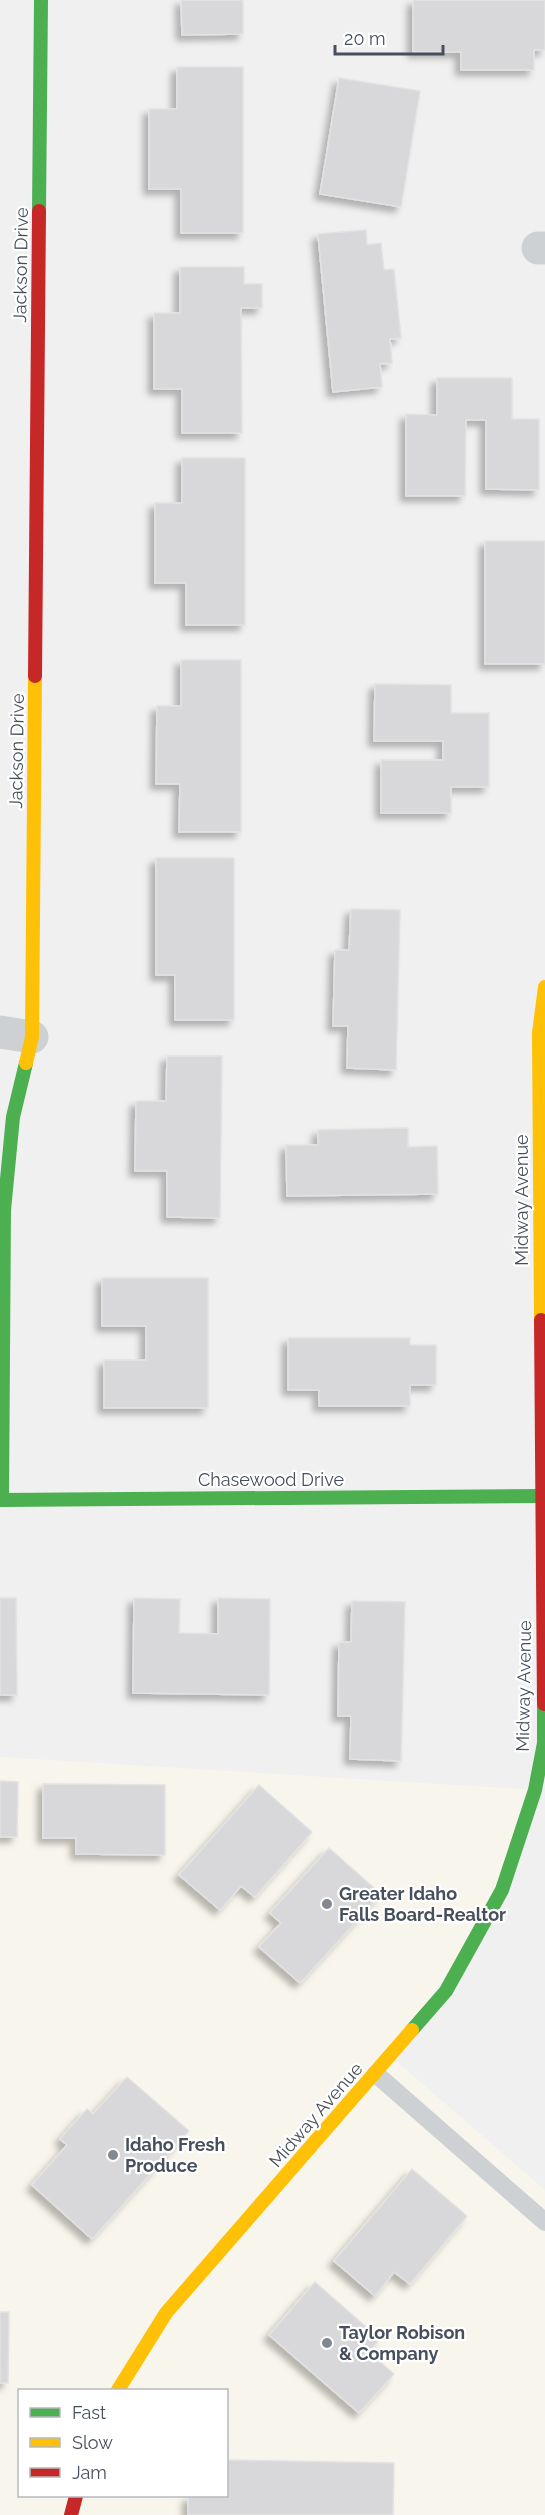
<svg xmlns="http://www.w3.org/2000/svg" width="545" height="2515" viewBox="0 0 545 2515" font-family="Raleway,sans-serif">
	<defs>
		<filter id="shadow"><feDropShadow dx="-5.5" dy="5.5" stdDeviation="3" flood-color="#0004"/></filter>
	</defs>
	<rect width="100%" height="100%" fill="#f1f0f0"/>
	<path fill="#f8f6ec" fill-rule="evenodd" d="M0,1757L535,1790L502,1890L391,2057L545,2190V2515H0ZM20,2390H226V2496H20Z"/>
	<path fill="#d8d8db" stroke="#e2e2e3" stroke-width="1.5" filter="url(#shadow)" d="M181,0H243V34L182,35Z
		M413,0H545V50H534V70H461V52H413Z
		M177,67H243V233H181V189H149V109H177Z
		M339,78L420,91L401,207L320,194Z
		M366,230L367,245L381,243L384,270L394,269L401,338L390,339L392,363L380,364L382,387L333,392L318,234Z
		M180,267H244V284H262V308H241L242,433H182V389H154V313H180Z
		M437,378H512V419H539V490L486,489V420H466L465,496H406V414L437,415Z
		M182,458H245V625H186V583H155V503H182Z
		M485,541H545V664H485Z
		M181,660H241V832H179L180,784H156L157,706H181Z
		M375,684L451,685V713H489V787H451V813H381V760H443V741H374Z
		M156,858H234V1020H175V975H156Z
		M351,909L400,910L396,1070L347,1068L348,1026H333L335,950H349Z
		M167,1056H222L220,1218L167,1217V1171H135L136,1101H166Z
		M408,1128V1147L437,1146L438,1194L287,1196L286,1145H318V1130Z
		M102,1278H208V1408H104V1360H146V1326H102Z
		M288,1338H410V1345H436V1385H410V1406H319V1390H288Z
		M0,1598H16L17,1695H0Z
		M134,1598L180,1599L179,1633L218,1634V1598L270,1599L269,1695L133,1693Z
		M352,1601L405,1602L401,1761L350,1759L351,1716H338L339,1642H351Z
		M0,1781L18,1782L17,1837H0Z
		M43,1784L165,1785V1855L76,1854V1838H43Z
		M259,1785L312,1832L255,1897L241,1886L220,1910L179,1875Z
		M329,1848L381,1894L300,1983L259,1947L281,1923L270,1913Z
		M127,2077L189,2131L92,2239L32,2185L67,2145L60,2139L87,2109L93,2114Z
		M412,2169L467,2216L410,2284L394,2272L375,2296L334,2261Z
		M315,2282L380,2339L369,2352L394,2374L359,2413L269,2335Z
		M0,2312H9L8,2383H0Z
		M226,2460L394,2463L393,2515H188V2496H226Z"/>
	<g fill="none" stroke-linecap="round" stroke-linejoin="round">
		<path stroke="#ced1d4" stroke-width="18" d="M376,2074L545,2222"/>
		<path stroke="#ced1d4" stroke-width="33" d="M538,248H545
			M0,1032L32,1037"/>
		<path stroke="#4caf50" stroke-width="14" d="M39,211L41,0
			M0,1500L542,1496
			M2,1500L4,1210L13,1117L26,1063
			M412,2030L446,1991L502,1890L535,1790L544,1743V1704"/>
		<path stroke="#ffc107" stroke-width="14" d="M26,1063L32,1037L35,676
			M541,1320L539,1033L545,987
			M118,2390L166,2313L412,2030"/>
		<path stroke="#c62828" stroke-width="14" d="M35,676L39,211
			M541,1320L544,1704
			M71,2515L76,2496"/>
	</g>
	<g fill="#828790" stroke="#fff" stroke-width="2">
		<circle cx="327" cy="1904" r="6"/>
		<circle cx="113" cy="2155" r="6"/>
		<circle cx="327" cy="2343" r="6"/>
	</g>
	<g text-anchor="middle" stroke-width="4.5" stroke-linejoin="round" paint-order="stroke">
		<g font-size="18" fill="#474f5d" stroke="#fff">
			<text transform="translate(21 265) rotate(-89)" y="6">Jackson Drive</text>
			<text transform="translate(17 751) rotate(-89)" y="6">Jackson Drive</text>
			<text transform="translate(522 1200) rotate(-90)" y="6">Midway Avenue</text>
			<text x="271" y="1486">Chasewood Drive</text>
			<text transform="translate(524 1686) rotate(-89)" y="6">Midway Avenue</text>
			<text transform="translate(316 2115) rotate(-49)" y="6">Midway Avenue</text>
		</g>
		<g font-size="18" font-weight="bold" fill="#474f5d" stroke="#fff" text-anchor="start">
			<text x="339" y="1900">Greater Idaho<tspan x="339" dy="21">Falls Board-Realtor</tspan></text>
			<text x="125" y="2151">Idaho Fresh<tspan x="125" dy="21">Produce</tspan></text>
			<text x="339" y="2339">Taylor Robison<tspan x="339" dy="21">&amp; Company</tspan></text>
		</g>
	</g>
	<rect x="18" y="2389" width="210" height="108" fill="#ffffff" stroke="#b5b9be" stroke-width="1.5"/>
	<rect x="30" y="2408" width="30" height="9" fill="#4caf50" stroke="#b5b9be" stroke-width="1.5"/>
	<text x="72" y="2419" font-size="18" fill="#474f5d">Fast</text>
	<rect x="30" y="2438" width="30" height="9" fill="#ffc107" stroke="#b5b9be" stroke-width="1.5"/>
	<text x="72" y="2449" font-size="18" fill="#474f5d">Slow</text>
	<rect x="30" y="2468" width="30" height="9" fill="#c62828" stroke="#b5b9be" stroke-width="1.5"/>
	<text x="72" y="2479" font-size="18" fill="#474f5d">Jam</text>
	<path d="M335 45v9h108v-9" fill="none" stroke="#474f5d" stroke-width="3"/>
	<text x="344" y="45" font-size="18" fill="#474f5d" stroke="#ffffff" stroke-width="4.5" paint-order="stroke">20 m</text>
</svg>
